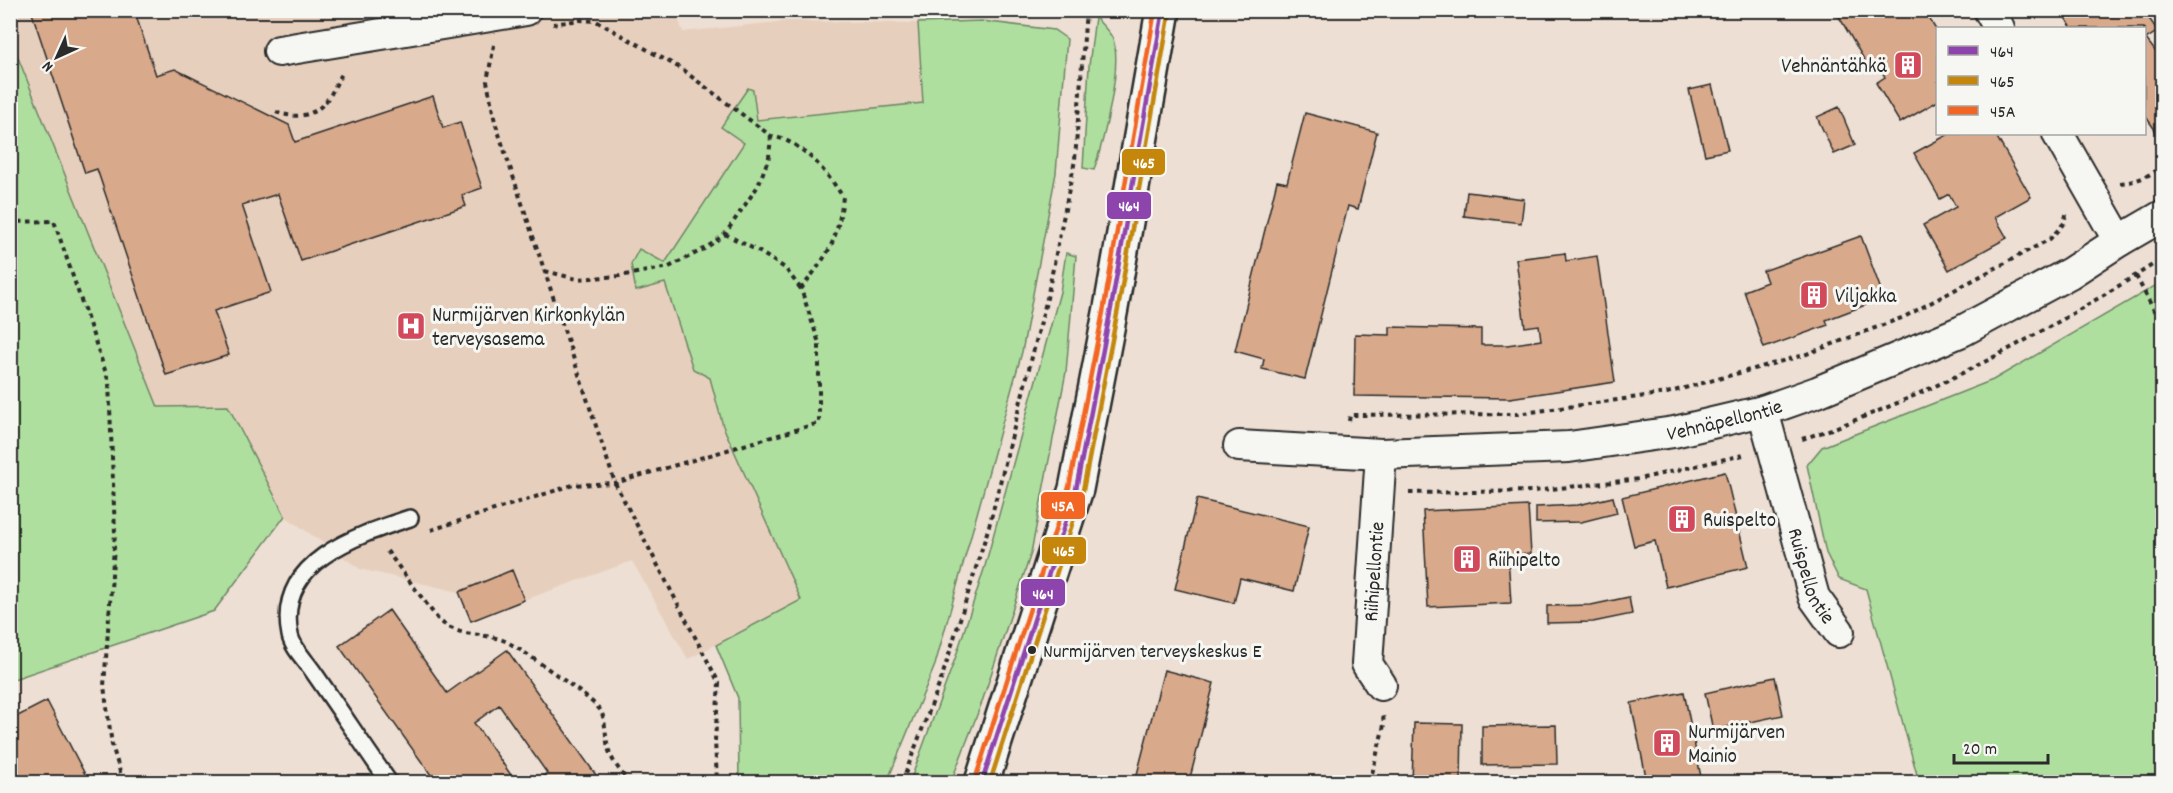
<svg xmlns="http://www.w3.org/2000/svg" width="2173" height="793" viewBox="0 0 2173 793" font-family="Dekko,sans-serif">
	<rect width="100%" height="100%" fill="#eddfd3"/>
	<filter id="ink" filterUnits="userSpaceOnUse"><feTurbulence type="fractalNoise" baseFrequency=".0167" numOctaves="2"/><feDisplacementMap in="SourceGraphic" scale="12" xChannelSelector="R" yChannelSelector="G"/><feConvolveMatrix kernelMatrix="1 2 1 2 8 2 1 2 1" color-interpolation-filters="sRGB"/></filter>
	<g filter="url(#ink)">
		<path fill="#e7cfbd" d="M11,10H675L683,32L787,21L918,23L927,109L710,377L723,426L801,600L688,659L632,561L524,600L512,570L459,592L360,569L285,516L228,406L158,407L11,40Z"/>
		<path fill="#afdf9f" stroke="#6d8565" stroke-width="1.5" d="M1095,17C1101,24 1109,31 1113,39C1123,66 1103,142 1094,170L1083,168L1089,66Z
			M982,21L1054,30L1067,39L1056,173L1022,352L935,665L887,782H739L738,698L716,645L801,600L723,426L710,378L693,369L665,283L636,291L631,264L639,249L665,263L744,143L721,127L748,88L753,90L757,120L923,103L918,23Z
			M11,40L158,407L228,406L285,516L214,611L11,680Z
			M1066,253L1076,256L1066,372L1031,553L982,702L951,782H916L912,776L956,656L985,566L1060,292Z
			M2160,283L2162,288V782H1919L1866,589L1839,579L1826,553L1807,465L1822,447L1993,380Z"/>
		<path fill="#d8a98a" stroke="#2b2b2b" stroke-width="1.5" d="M31,10H134L156,75L175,69L289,125L295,142L433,96L443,128L460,122L482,188L462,195L466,206L301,261L278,194L242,205L271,292L214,311L229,355L166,375L97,169L85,173Z
			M1846,10H1924L1938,33V101L1900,123L1876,83L1885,77L1877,63L1869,68L1838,15Z
			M2060,10H2143L2158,31L2146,39L2162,60V140L2144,114V28H2072Z
			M1712,85L1728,150L1705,155L1689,90Z
			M1839,107L1855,145L1834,154L1817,117Z
			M1305,113L1377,132L1358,209L1348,206L1305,379L1262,369L1264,359L1235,351L1277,181L1287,183Z
			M1949,134H1995L2031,197L1995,217L2007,238L1949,270L1923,225L1956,207L1949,194L1940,199L1914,153Z
			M1467,192L1524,199L1521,223L1464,216Z
			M1861,236L1884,298L1826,320L1828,325L1764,348L1744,291L1767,282L1763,271Z
			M1565,253L1566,261L1597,256L1615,382L1510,398L1354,396L1355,334L1390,335V327L1481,329V345H1507L1541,340L1539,325L1525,327L1516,259Z
			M1725,472L1748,567L1666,587L1655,541L1634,546L1622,497Z
			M1613,497L1617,513L1581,522L1536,523V507L1578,505Z
			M1197,499L1309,526L1294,591L1240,578L1234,603L1175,589Z
			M1528,506L1531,554L1508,555L1511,603L1428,607L1423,511Z
			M512,570L524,600L471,621L459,592Z
			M1629,597L1632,614L1593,622L1547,623V606L1591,605Z
			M389,610L447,693L507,650L601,782H534L547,773L499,705L474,723L516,782H436L339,646Z
			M1164,670L1214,683L1189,782H1135Z
			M1775,677L1783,715L1713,730L1705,693Z
			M1684,692L1702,782H1647L1631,703Z
			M47,701L89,782H21L10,763V720Z
			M1414,723L1462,724L1461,782H1412Z
			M1556,725L1557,764L1482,765V726Z"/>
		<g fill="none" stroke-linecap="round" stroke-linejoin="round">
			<g stroke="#2b2b2b" stroke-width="20">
				<path id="lane" d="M389,782C363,745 338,707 312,670C305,660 292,647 290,635C275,562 355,536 410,518"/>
			</g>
			<g stroke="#2b2b2b" stroke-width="34">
				<g id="street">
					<path d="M1989,10L1999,28"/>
					<path d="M279,51L526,10"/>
					<path d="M2058,134L2119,241"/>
					<path id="s1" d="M1763,411L1814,597L1839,632"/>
					<path id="s2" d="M1239,446L1381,454L1569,447L1674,432L1763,411L1817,392L1962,331L2070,273L2119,241L2162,216"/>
					<path id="s3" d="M1381,685L1367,664L1381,454"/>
				</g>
			</g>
			<g stroke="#2b2b2b" stroke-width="38">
				<path id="secondary" d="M982,782L1076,489L1111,308L1163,10"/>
			</g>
			<path stroke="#2b2b2b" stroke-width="4" stroke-dasharray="4.5 4.5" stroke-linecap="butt" d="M494,45L487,81L495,122L615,483L719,683L715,740L717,782
				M276,112C298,120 318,116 331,94C335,87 338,79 343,73
				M2120,183C2137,182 2149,176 2162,166
				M10,222L54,221L109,382L115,533L104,686L112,745L123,782
				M725,234L758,251L785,268L801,289
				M545,271L577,279L620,276L669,267L706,248L725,234L758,186L769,157L771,136
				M2136,276L2162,326
				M1349,421L1350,415L1517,414L1667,393L1804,355L1904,317L2050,239L2064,223L2067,211
				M1802,439C1931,397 2048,331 2162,259
				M1409,493L1534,491L1639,479L1743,455
				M431,530L573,485L615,483L819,423V343L801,289C829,253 837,243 843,197C826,171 802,141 771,136L680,68L596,21L580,20L553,24
				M387,551L437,618C458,639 480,631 505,641C517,646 596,701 601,711C606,722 605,735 608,747C611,761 621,771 628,782
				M902,782L941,680L989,526L1047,298L1075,160L1086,10
				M1370,782L1384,725L1383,715
				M2149,782L2162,776"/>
			<use href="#lane" stroke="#f6f6f2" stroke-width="15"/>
			<use href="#street" stroke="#f6f6f2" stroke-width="30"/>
			<use href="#secondary" stroke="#f6f6f2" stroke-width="33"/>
			<g stroke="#f6f6f2" stroke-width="9">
				<path id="bus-1" d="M982,782L1076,489L1111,308L1163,10"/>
			</g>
			<g stroke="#f6f6f2" stroke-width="9">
				<path id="bus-2" d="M990,782L1083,490L1118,309L1170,11"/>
			</g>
			<g stroke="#f6f6f2" stroke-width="9">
				<path id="bus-3" d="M975,780L1069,487L1104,307L1155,10"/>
			</g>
			<use href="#bus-1" stroke="#8e44ad" stroke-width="4.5"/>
			<use href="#bus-2" stroke="#c4870b" stroke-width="4.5"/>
			<use href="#bus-3" stroke="#f26522" stroke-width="4.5"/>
		</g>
	</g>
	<defs>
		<g id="building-square" transform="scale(1.5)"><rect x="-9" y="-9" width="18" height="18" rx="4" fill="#d1495b" stroke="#f6f6f2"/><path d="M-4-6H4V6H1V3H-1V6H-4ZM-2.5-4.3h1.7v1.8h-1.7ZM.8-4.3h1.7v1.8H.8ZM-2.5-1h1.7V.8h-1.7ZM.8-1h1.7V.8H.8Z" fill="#fff"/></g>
		<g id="hospital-square" transform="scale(1.5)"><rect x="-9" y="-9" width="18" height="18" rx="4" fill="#d1495b" stroke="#f6f6f2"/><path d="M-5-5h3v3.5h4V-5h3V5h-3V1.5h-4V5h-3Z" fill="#fff"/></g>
	</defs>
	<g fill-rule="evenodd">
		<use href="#building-square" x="1908" y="65"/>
		<use href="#building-square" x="1814" y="295"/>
		<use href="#hospital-square" x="411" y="326"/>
		<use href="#building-square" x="1682" y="519"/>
		<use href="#building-square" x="1467" y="559"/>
		<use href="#building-square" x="1667" y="743"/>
	</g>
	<circle fill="#2b2b2b" stroke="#f6f6f2" stroke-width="2" cx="1032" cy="650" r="5"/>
	<g text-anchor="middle" stroke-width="6" stroke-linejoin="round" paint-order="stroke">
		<g font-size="20" fill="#2b2b2b" stroke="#f6f6f2" text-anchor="start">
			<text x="1043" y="657">Nurmijärven terveyskeskus E</text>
		</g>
		<g font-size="21" fill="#2b2b2b" stroke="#f6f6f2" text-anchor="start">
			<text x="1887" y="72" text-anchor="end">Vehnäntähkä</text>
			<text x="1835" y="302">Viljakka</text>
			<text x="432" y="321">Nurmijärven Kirkonkylän<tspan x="432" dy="24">terveysasema</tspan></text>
			<text x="1703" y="526">Ruispelto</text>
			<text x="1488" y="566">Riihipelto</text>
			<text x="1688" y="738">Nurmijärven<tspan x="1688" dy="24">Mainio</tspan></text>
		</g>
		<g font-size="21" fill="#2b2b2b" stroke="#f6f6f2">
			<text dy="7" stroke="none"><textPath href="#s2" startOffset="488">Vehnäpellontie</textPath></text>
			<text dy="7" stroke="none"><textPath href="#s3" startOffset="118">Riihipellontie</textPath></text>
			<text dy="7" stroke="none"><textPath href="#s1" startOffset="172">Ruispellontie</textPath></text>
		</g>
	</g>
	<g stroke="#f6f6f2" stroke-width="2">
		<rect x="1121" y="148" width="45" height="28" rx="6" fill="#c4870b"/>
		<rect x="1106" y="191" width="46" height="29" rx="6" fill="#8e44ad"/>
		<rect x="1040" y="491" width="46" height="29" rx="6" fill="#f26522"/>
		<rect x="1041" y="536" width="46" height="29" rx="6" fill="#c4870b"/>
		<rect x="1020" y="578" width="46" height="29" rx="6" fill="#8e44ad"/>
	</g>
	<g font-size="16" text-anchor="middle" font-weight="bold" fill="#fff">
		<text x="1144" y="168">465</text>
		<text x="1129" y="211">464</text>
		<text x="1063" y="511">45A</text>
		<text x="1064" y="556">465</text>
		<text x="1043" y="599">464</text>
	</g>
	<rect width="2173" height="793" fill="none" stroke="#f6f6f2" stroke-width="36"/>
	<rect x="18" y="18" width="2137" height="757" fill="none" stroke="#2b2b2b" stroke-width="2" filter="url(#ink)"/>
	<rect x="1936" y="27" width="210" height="108" fill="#f6f6f2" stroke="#a5a5a2" stroke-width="1.5"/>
	<rect x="1948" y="46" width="30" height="9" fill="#8e44ad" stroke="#a5a5a2" stroke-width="1.5"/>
	<text x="1990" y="57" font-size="18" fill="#2b2b2b">464</text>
	<rect x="1948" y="76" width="30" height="9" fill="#c4870b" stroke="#a5a5a2" stroke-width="1.5"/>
	<text x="1990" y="87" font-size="18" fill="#2b2b2b">465</text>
	<rect x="1948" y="106" width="30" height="9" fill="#f26522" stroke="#a5a5a2" stroke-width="1.5"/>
	<text x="1990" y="117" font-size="18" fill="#2b2b2b">45A</text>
	<g transform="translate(57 57) rotate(225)" stroke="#f6f6f2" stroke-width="4.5" paint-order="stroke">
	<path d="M0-4.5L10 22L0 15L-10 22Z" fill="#2b2b2b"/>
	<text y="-9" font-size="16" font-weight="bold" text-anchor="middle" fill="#2b2b2b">N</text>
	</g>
	<path d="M1954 754v9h94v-9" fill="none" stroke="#2b2b2b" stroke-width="3"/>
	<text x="1963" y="754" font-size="18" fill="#2b2b2b" stroke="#f6f6f2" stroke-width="4.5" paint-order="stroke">20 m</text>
</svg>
